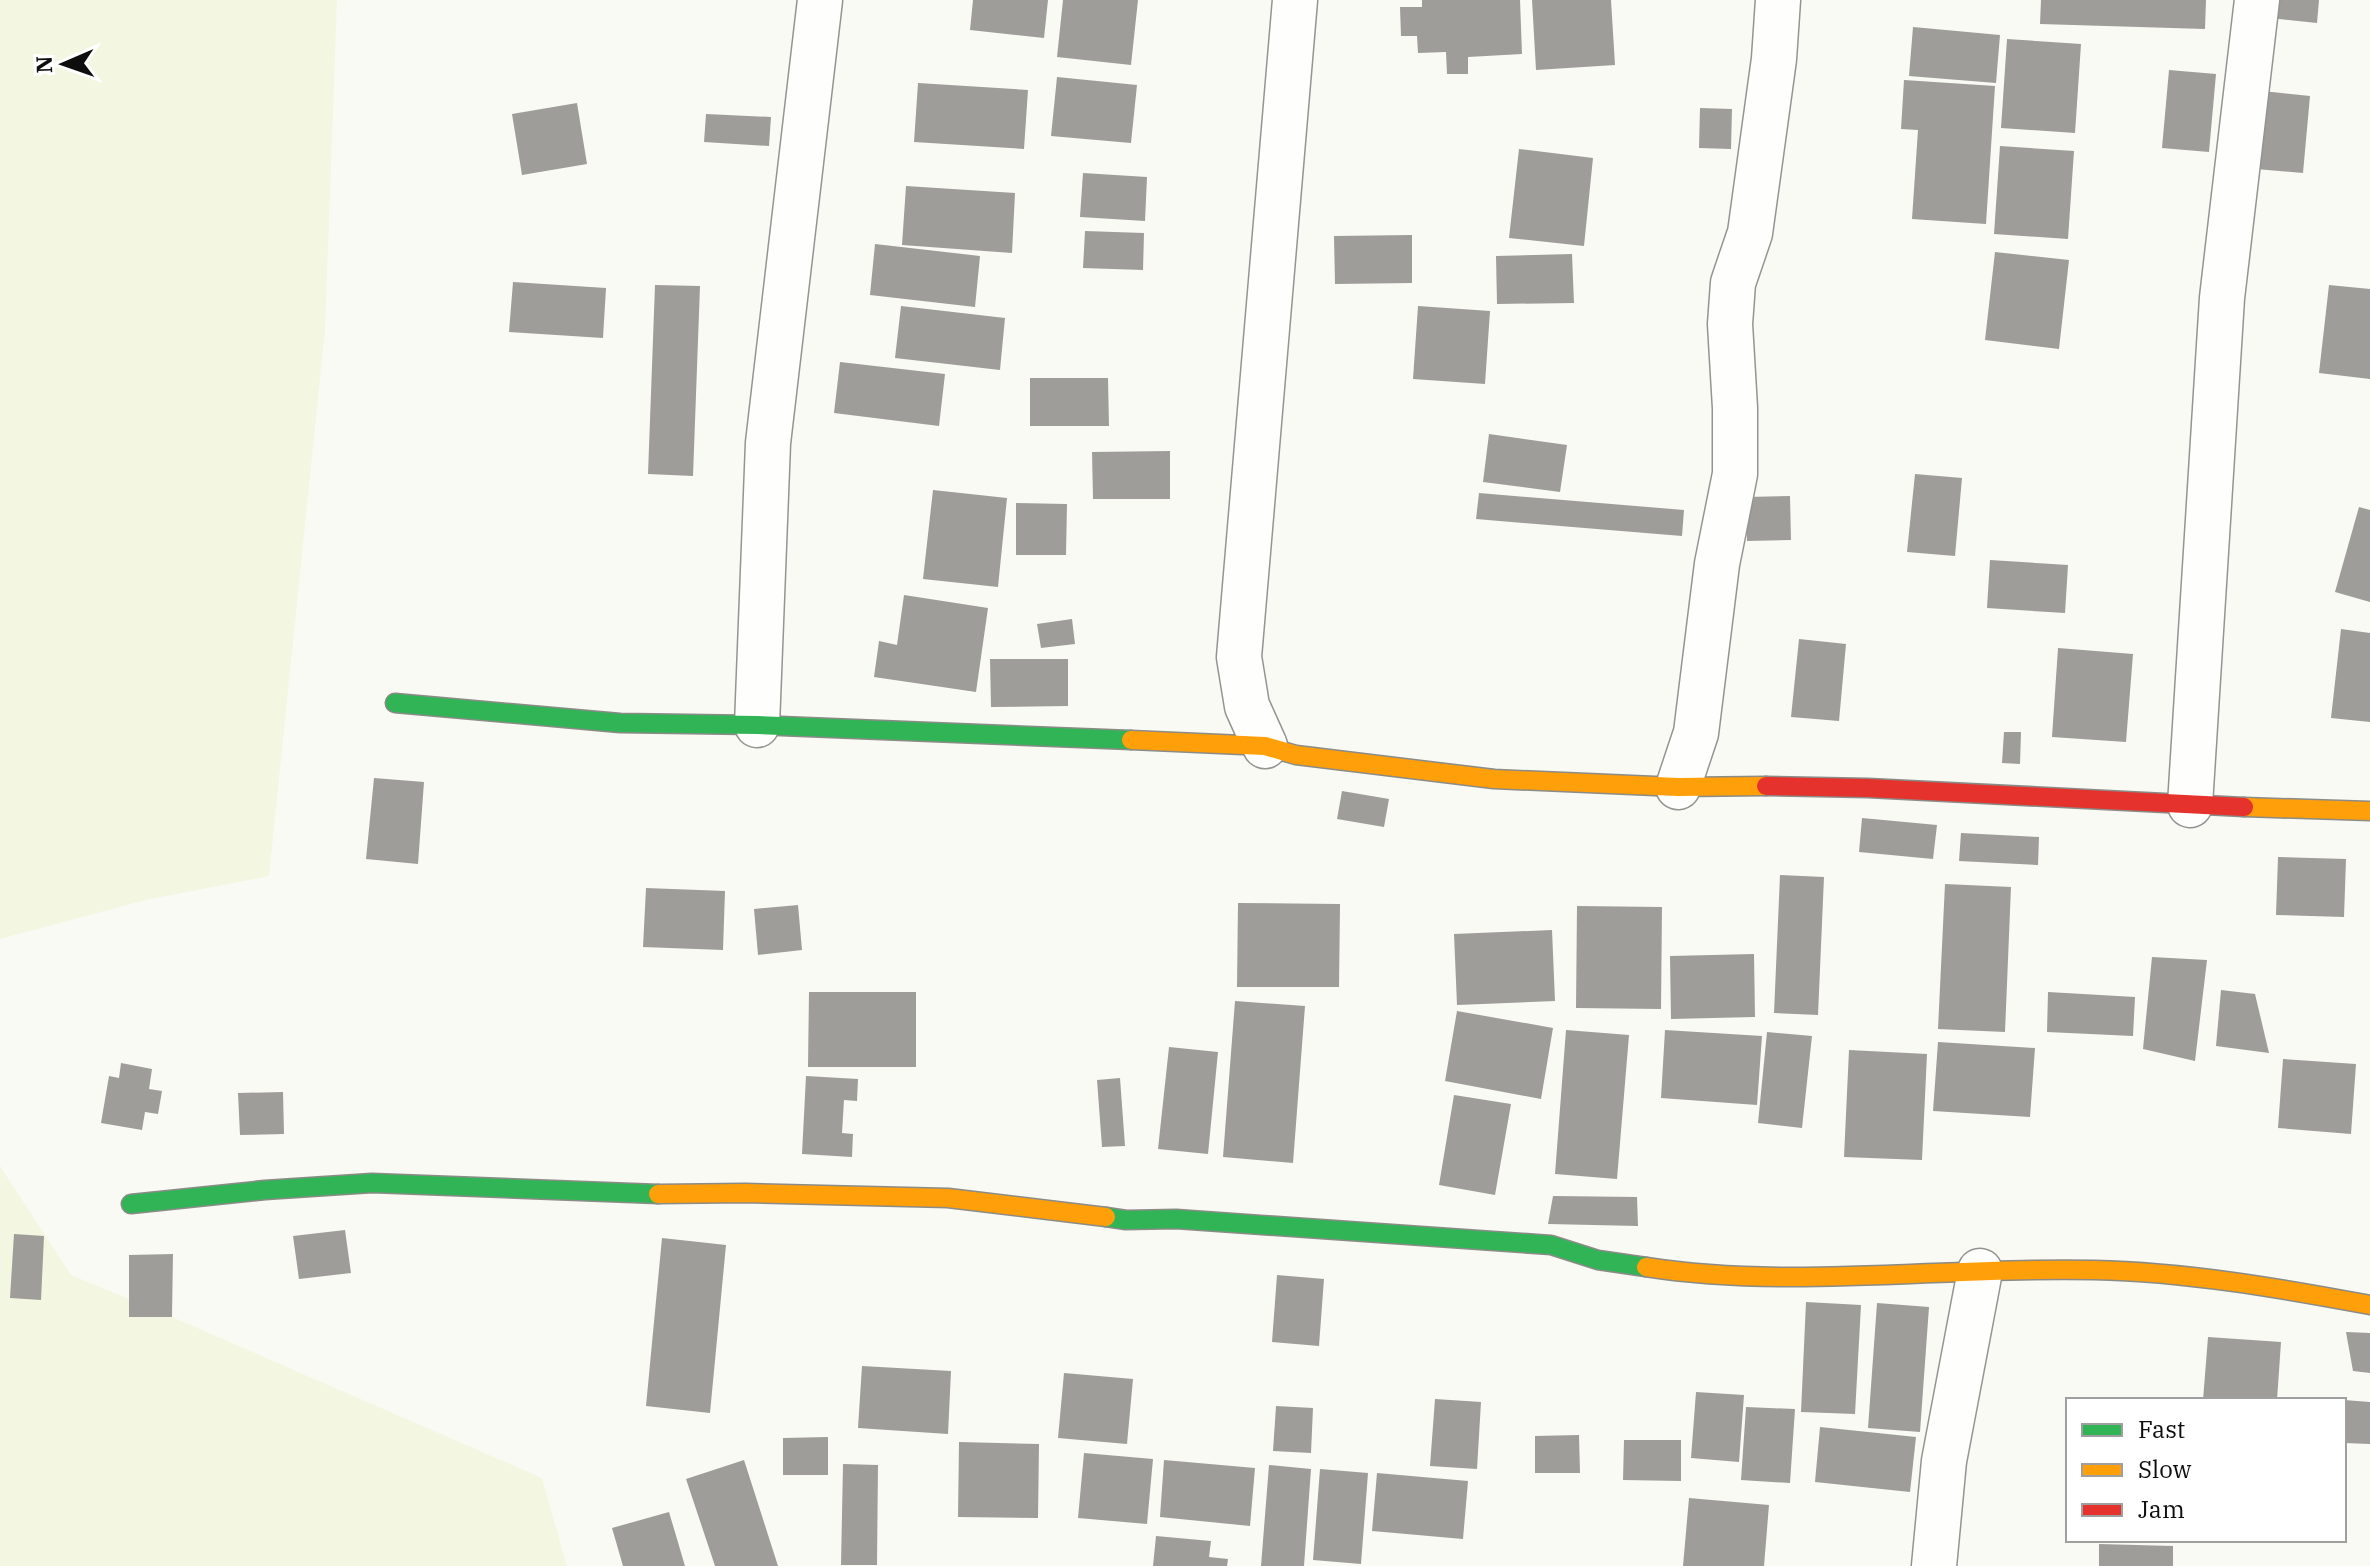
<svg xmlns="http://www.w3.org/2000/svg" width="2370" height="1566" viewBox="0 0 2370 1566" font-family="'IBM Plex Serif',serif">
	<rect width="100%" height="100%" fill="#fafaf4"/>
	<path fill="#f3f6e1" d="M0,0H337L325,330L269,876L146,900L0,939Z
		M0,1166L71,1275L172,1317L542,1478L567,1566H0Z"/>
	<path fill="#9e9d99" d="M973,0H1048L1044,38L970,30Z
		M1063,0H1138L1131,65L1057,57Z
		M1422,0H1520L1522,54L1468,57V74H1447L1446,52L1418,53L1417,36H1401L1400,7H1422Z
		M1532,0H1611L1615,65L1536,70Z
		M2041,0H2206L2205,29L2040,24Z
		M2271,0H2319L2317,23L2270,18Z
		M1913,27L2000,35L1996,83L1909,76Z
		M2007,39L2081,44L2075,133L2001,128Z
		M2169,70L2216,74L2209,152L2162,148Z
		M1057,77L1137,85L1131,143L1051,136Z
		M1904,80L1995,86L1986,224L1912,219L1918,130L1901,129Z
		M918,83L1028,90L1024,149L914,142Z
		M2263,91L2310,96L2303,173L2256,169Z
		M577,103L587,164L522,175L512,114Z
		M1700,108L1732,109L1731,149L1699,148Z
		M706,114L771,117L769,146L704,142Z
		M2000,146L2074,151L2068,239L1994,234Z
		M1519,149L1593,158L1584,246L1509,238Z
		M1083,173L1147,177L1145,221L1080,217Z
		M906,186L1015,193L1012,253L902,245Z
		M1085,231L1144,233L1143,270L1083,268Z
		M1412,235V283L1335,284L1334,236Z
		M875,244L980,256L975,307L870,295Z
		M1995,252L2069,260L2059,349L1985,340Z
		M1572,254L1574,303L1497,304L1496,256Z
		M513,282L606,288L603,338L509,332Z
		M655,285L700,286L693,476L648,474Z
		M2329,285L2370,289V379L2319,373Z
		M901,306L1005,318L1000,370L895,358Z
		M1418,306L1490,311L1485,384L1413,379Z
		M840,362L945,374L939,426L834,413Z
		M1030,378H1108L1109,426H1030Z
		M1489,434L1567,445L1560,492L1483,482Z
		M1170,451V499H1093L1092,452Z
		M1915,474L1962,478L1955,556L1907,552Z
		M933,490L1007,498L998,587L923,579Z
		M1479,493L1684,510L1682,536L1476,519Z
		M1790,496L1791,540L1747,541L1746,497Z
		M1016,503L1067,504L1066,555H1016Z
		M2359,507L2370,510V602L2335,592Z
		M1990,560L2068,565L2065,613L1987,608Z
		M904,595L988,608L976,692L874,677L879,641L897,645Z
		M1072,619L1075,644L1041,648L1037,624Z
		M2341,629L2370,633V722L2331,718Z
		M1799,639L1846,644L1839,721L1791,717Z
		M2058,648L2133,654L2126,742L2052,737Z
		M990,659H1068V706L991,707Z
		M2004,732H2021L2020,764L2002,763Z
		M374,778L424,782L418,864L366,859Z
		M1342,791L1389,799L1384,827L1337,819Z
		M1862,818L1937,825L1933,859L1859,852Z
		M1961,833L2039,837L2038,865L1959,861Z
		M2278,857L2346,859L2344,917L2276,915Z
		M1780,875L1824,877L1818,1015L1774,1013Z
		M1945,884L2011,887L2005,1032L1938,1029Z
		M646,888L725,891L723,950L643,947Z
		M1238,903L1340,904L1339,987H1237Z
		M798,905L802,950L758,955L754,909Z
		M1577,906L1662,907L1661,1009L1576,1008Z
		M1552,930L1555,1001L1457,1005L1454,934Z
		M1754,954L1755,1017L1671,1019L1670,956Z
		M2152,957L2207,960L2195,1061L2143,1049Z
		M2221,990L2255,994L2269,1053L2216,1046Z
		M809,992H916V1067H808Z
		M2048,992L2135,997L2133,1036L2047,1032Z
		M1235,1001L1305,1006L1293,1163L1223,1157Z
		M1457,1011L1553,1028L1541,1099L1445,1081Z
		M1566,1030L1629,1035L1617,1179L1555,1174Z
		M1665,1030L1762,1036L1757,1105L1661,1098Z
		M1767,1032L1812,1036L1802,1128L1758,1123Z
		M1938,1042L2035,1048L2030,1117L1933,1111Z
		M1169,1047L1218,1052L1208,1154L1158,1149Z
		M1849,1050L1927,1054L1922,1160L1844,1157Z
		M2283,1059L2356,1064L2351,1134L2278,1128Z
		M121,1063L152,1069L149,1089L162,1091L158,1114L145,1112L142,1130L101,1123L109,1076L119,1078Z
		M806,1076L858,1079L857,1101L844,1100L842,1133L853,1134L852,1157L802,1154Z
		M1120,1078L1125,1146L1102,1147L1097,1080Z
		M283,1092L284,1134L240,1135L238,1093Z
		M1454,1095L1511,1104L1495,1195L1439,1185Z
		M1553,1196L1637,1197L1638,1226L1548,1224Z
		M345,1230L351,1273L299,1279L293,1236Z
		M14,1234L44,1236L41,1300L10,1298Z
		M662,1238L726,1245L710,1413L646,1406Z
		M173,1254L172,1317H129V1255Z
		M1277,1275L1324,1279L1319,1346L1272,1342Z
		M1806,1302L1861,1305L1855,1414L1801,1412Z
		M1877,1303L1929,1307L1920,1432L1868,1428Z
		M2346,1332L2370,1333V1373L2353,1371Z
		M2208,1337L2281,1342L2277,1400H2203Z
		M862,1366L951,1371L948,1434L858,1428Z
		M1064,1373L1133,1379L1127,1444L1058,1438Z
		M1696,1392L1744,1395L1739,1462L1691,1458Z
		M1435,1399L1481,1402L1477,1469L1430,1466Z
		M2344,1400L2370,1402V1444L2344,1443Z
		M1276,1406L1313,1408L1311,1453L1273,1451Z
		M1746,1407L1795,1409L1790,1483L1741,1480Z
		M1820,1427L1916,1437L1910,1492L1815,1482Z
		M1579,1435L1580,1473H1535V1436Z
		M828,1437V1475H783V1438Z
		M1624,1440H1681V1481L1623,1480Z
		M959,1442L1039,1444L1038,1518L958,1517Z
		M1084,1453L1153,1459L1147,1524L1078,1518Z
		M744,1460L778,1566H715L686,1479Z
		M1164,1460L1255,1468L1250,1526L1160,1517Z
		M843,1464L878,1465L877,1565H841Z
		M1269,1465L1311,1469L1304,1566H1261Z
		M1320,1469L1368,1473L1361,1564L1313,1560Z
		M1377,1473L1468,1481L1463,1539L1372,1531Z
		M1689,1498L1769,1505L1764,1566H1683Z
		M669,1512L685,1566H623L612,1528Z
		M1156,1536L1211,1541L1209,1557L1228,1559L1227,1566H1153Z
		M2099,1544L2173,1546V1566H2099Z"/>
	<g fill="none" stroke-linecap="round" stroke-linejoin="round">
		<g stroke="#949492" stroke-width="47">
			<path id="street" d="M757,725L768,443L820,0
				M1265,746L1247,706L1239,657L1295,0
				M1678,787L1696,733L1717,564L1735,474V408L1730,324L1733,283L1750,233L1774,59L1778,0
				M2190,805L2222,298L2257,0
				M1934,1566L1944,1461L1980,1271"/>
		</g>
		<g stroke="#8b8b88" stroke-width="21">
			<path id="fast" d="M395,703L620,723L757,725L1131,740
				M131,1204L265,1190L372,1183L658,1194
				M1106,1217L1126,1220L1176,1219L1551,1245L1598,1260L1646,1267"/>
		</g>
		<g stroke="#8b8b88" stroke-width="21">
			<path id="slow" d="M1131,740L1265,746L1296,755L1494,779L1678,787L1766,786
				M2244,807L2370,811
				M658,1194L745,1193L948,1198L1106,1217
				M1646,1267C1794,1290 1944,1266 2094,1270C2186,1272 2279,1288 2370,1305"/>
		</g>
		<g stroke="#8b8b88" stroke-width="21">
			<path id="jam" d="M1766,786L1868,788L2244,807"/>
		</g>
		<use href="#street" stroke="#fefefd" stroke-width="44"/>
		<use href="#fast" stroke="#30b455" stroke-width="18"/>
		<use href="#slow" stroke="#ff9f0a" stroke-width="18"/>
		<use href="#jam" stroke="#e5322d" stroke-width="18"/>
	</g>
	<rect x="2066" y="1398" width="280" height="144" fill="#ffffff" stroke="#9f9f9f" stroke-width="2"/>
	<rect x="2082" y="1424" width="40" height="12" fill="#30b455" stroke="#9f9f9f" stroke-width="2"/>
	<text x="2138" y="1438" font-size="24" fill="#0e0e0e">Fast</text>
	<rect x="2082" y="1464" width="40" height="12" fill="#ff9f0a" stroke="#9f9f9f" stroke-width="2"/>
	<text x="2138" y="1478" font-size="24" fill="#0e0e0e">Slow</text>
	<rect x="2082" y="1504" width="40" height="12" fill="#e5322d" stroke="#9f9f9f" stroke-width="2"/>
	<text x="2138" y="1518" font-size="24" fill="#0e0e0e">Jam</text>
	<g transform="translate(64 64) rotate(268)" stroke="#ffffff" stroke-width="6" paint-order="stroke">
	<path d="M0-6L14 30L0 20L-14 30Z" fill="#0e0e0e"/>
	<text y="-12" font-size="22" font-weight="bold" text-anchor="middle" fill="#0e0e0e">N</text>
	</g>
</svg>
